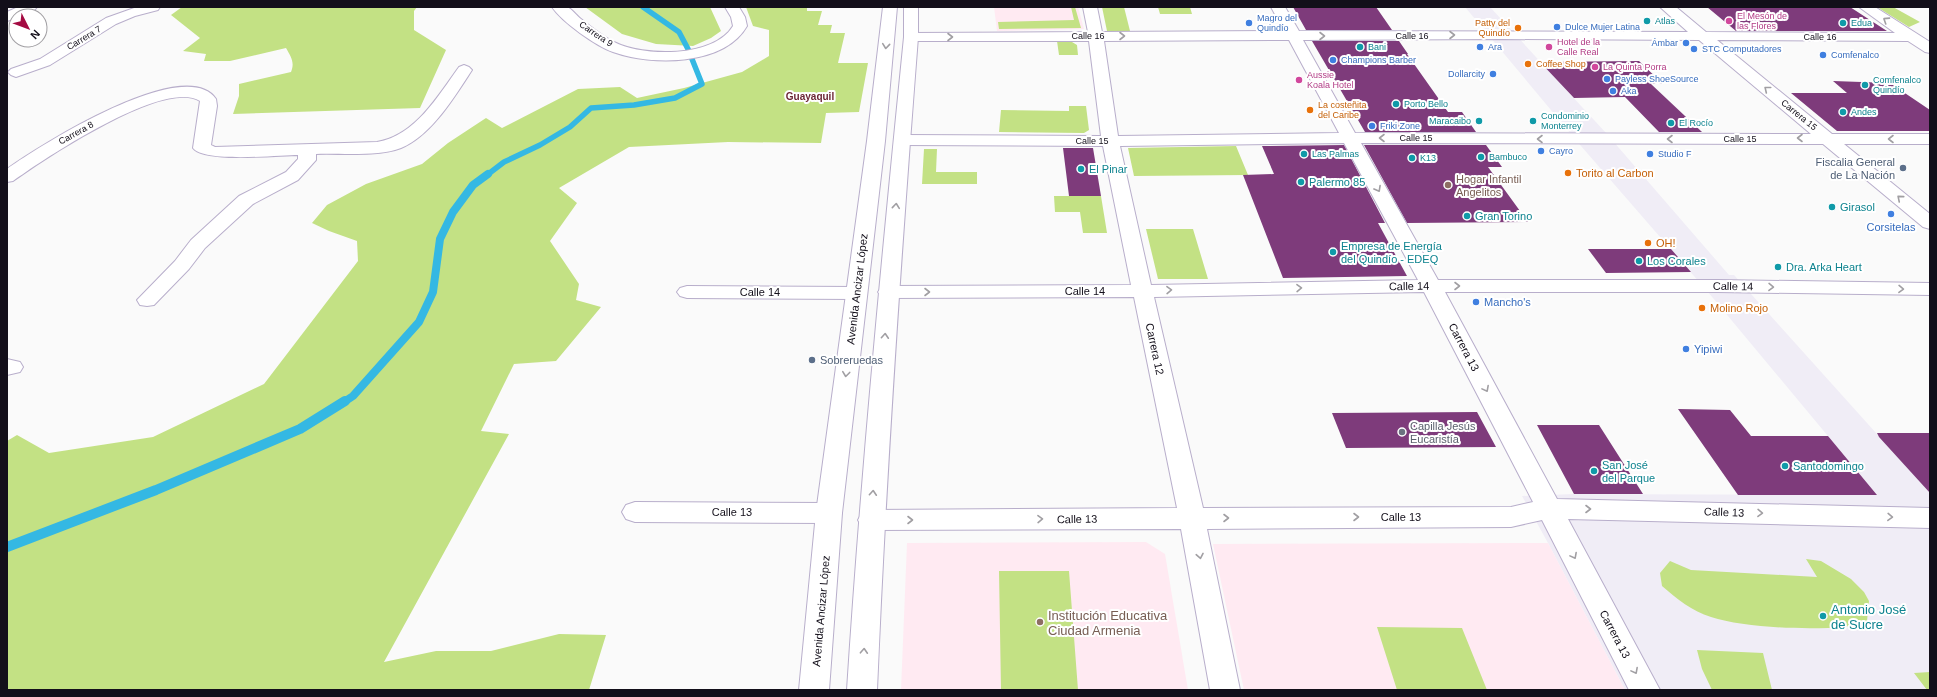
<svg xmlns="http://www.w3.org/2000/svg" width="1937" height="697" viewBox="0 0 1937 697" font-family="Arial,sans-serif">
	<rect width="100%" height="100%" fill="#fafafa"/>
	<path fill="#f0edf6" d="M1465,7H1490L1606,133L1729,275H1734L1930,493V690H1625L1548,543L1522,496L1574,494L1877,495L1713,298L1581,146Z"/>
	<path fill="#ffeaf2" d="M994,7H1078L1084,29L997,31Z
		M1146,542L1165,554L1188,690H901L907,543Z
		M1548,543L1625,690H1244L1213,544Z"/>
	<path fill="#c3e184" d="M182,7H417L414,11V30L446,50L420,108L233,114L239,96V84L291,72C295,62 291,57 286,48L230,61H204L206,54L183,51L200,38L171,15Z
		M585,7H710L721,31L711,38L693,46L656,44L622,34Z
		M746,7H807V11H822L818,25H832L830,33H845L838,63H868L859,112L826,113L821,143L728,142L629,147L559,188L577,203L550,241L579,284L576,300L601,307L556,361L514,364L481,431L509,434L384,662L436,651H491L559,634L606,635L589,690H7V441L17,435L49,453L153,437L264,384L358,261L357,241L329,231L312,223L327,205L366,184L422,164L448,143L486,118L502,128L578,89L620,87L637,98L684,88L742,72L769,56V30L753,26Z
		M1071,7H1075L1081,28L999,29L998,22L1074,20Z
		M1102,7H1124L1130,31H1107Z
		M1158,7H1190L1192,14H1160Z
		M1877,7H1893L1920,22L1909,27Z
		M1057,41L1072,42L1077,45L1078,55H1059Z
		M1069,106H1086L1089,130L1084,133L999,132L1001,110L1069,111Z
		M1236,146L1248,175L1134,176L1128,148Z
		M924,149H937L936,172H977V184H922Z
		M1054,196H1101L1107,233H1083L1080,212H1055Z
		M1146,229H1193L1208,279H1158Z
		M1806,559L1821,561L1851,579L1864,592L1869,601L1867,621C1860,623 1852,626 1844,627C1808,630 1744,628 1711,617C1692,611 1677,599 1662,586L1660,573L1670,561L1691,570L1817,577Z
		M999,571H1069L1078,690H1001Z
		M1377,627L1462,628L1487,690H1397Z
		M1697,650L1763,653L1772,690H1712L1702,669Z
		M1930,672V690H1927L1914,673Z"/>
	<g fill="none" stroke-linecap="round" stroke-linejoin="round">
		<path stroke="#34b8e3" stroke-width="5.5" d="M487,175L504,162L540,145L570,127L591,108L634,105L675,98L702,84L688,49L679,32L643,7"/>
		<path stroke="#34b8e3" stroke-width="8" d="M344,402L353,396L419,322L433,292L440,239L453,212L473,185L488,174"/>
		<path stroke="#34b8e3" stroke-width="10" d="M7,547L156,490L300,429L345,401"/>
	</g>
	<path fill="#7e3b7b" d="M1293,7H1376L1392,30H1306Z
		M1707,7H1850L1887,31H1736Z
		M1312,41H1399L1408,54H1407L1448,112H1462L1476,132H1365Z
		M1639,61L1663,84H1651L1702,132H1659L1625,97L1574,98L1540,62Z
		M1833,81L1890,83L1930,110V131H1837L1791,93H1847Z
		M1344,145L1385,223H1378L1407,276L1283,278L1243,175L1274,174L1262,146Z
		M1364,145H1486L1502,167H1488L1528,222L1407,223Z
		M1063,148H1093L1101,196H1069Z
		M1588,249H1671L1691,272L1606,273Z
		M1678,409L1730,410L1751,436H1828L1877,495H1738Z
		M1477,412L1496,447L1346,448L1332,413Z
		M1537,425H1599L1643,494H1574Z
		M1877,433H1930V493L1879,437Z"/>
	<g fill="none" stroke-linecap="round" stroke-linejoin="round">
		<g stroke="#b8aecb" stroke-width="2">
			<path id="minor" d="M137,7H160L158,10L135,16L116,24L50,65L16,77L11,75L8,72L11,69L40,59L106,18Z
				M1083,7H1097L1102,32L1284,31L1271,7H1285L1299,31L1688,32L1660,7H1676L1706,32L1895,33L1859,7H1875L1930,42V53L1925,52L1908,41L1717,40L1832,134H1930V144H1844L1930,214V229L1923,227L1823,144L1361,143L1438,280H1718L1930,283V295L1718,292H1445L1557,499L1930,508V528L1568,519L1660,690H1629L1542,520L1511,527L1207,529L1240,690H1210L1181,529L871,530L862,527L858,520L862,513L871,510L1177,508L1134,297L888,298L881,296L878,292L881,288L888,286L1131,285L1103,146L903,145L897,144L894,140L897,136L903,135L1101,136L1089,41H911L906,40L904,37L906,34L911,33L1088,32ZM1501,39L1699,40L1811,134L1355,133L1303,40ZM1289,40L1339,133L1118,136L1104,41ZM1344,143L1418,280L1151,285L1120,146ZM1424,292L1533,502L1511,507L1203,508L1154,297Z
				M464,65L469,67L472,70C455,96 431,136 401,148C378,157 340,153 316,154V160L298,180L253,204L205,248L189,269L154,305L147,306L140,305L137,300L175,261L191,240L239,196L286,172L298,159V155C279,155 204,163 193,148L200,101C165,78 45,158 13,181L7,182V169C39,146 185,54 216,99L217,106L211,145L215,147L377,142C415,136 438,96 459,67Z
				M687,286L856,287L863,288L866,293L863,298L856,299L687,298L680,296L677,292L680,288Z
				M7,359L20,362L23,367L20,372L7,375Z
				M635,502L829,503L838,506L842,513L838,520L829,523L635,522L626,519L622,512L626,505Z"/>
		</g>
		<g stroke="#b8aecb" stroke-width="2">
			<path id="major" d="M18,7H37C33,13 23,16 16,16V18L7,21V12Z
				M552,7C556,7 563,6 567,7C572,9 577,16 581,19C591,27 602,36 614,42C643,57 714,58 733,26L731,17L725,7H739L745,17L747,26C724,66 652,66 613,52C596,46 562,22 552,7Z
				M883,7H897L885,141L842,513L829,690H799L816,513L867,141Z
				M904,7H918V37C901,255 886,472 877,690H847C861,472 882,255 904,37Z"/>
		</g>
		<use href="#minor" fill="#fff" fill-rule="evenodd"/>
		<use href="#major" fill="#fff" fill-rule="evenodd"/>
	</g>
	<defs><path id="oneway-chevron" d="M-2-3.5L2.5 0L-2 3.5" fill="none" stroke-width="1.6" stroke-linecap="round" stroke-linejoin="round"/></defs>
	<g stroke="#a19fa3">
		<use href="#oneway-chevron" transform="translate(1886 20) rotate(-147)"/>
		<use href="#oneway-chevron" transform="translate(1452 35)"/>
		<use href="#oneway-chevron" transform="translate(1122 36)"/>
		<use href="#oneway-chevron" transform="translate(1322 36)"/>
		<use href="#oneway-chevron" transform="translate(950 37)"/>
		<use href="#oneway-chevron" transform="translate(886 46) rotate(96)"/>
		<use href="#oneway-chevron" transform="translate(1767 89) rotate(-141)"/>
		<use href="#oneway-chevron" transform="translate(1382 138) rotate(-180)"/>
		<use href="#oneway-chevron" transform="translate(1800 138) rotate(180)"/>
		<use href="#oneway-chevron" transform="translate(1540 139) rotate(-180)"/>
		<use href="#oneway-chevron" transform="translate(1670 139) rotate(180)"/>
		<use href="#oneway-chevron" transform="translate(1891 139) rotate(-180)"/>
		<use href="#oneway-chevron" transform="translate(1378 189) rotate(61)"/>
		<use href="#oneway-chevron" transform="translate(1900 198) rotate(-140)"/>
		<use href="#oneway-chevron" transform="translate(896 206) rotate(-84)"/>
		<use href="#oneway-chevron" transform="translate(1457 286)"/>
		<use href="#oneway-chevron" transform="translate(1771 287) rotate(1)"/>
		<use href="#oneway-chevron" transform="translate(1299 288) rotate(-1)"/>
		<use href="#oneway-chevron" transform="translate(1901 289) rotate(1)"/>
		<use href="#oneway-chevron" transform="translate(1169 290) rotate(-1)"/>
		<use href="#oneway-chevron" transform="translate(927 292)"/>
		<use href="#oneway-chevron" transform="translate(885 336) rotate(-86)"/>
		<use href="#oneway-chevron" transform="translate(846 374) rotate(97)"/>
		<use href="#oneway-chevron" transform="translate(1486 389) rotate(62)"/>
		<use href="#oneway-chevron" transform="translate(873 493) rotate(-86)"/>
		<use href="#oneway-chevron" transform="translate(1588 509)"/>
		<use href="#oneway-chevron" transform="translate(1760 513) rotate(1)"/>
		<use href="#oneway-chevron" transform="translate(1356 517)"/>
		<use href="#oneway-chevron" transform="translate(1890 517) rotate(2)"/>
		<use href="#oneway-chevron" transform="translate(1226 518)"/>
		<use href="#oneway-chevron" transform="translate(1040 519) rotate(-1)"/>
		<use href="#oneway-chevron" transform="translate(910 520)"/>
		<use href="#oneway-chevron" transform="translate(1200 556) rotate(79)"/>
		<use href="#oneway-chevron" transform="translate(1574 556) rotate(62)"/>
		<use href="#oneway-chevron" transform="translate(864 651) rotate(-87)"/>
		<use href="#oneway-chevron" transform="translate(1635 671) rotate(62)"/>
	</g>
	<g fill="#0f9aa8" stroke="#fff" stroke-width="1.5">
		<circle cx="1647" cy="21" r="4"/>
		<circle cx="1843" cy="23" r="4"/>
		<circle cx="1360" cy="47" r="4"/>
		<circle cx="1865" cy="85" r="4"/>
		<circle cx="1396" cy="104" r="4"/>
		<circle cx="1843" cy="112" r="4"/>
		<circle cx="1479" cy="121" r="4"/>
		<circle cx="1533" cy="121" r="4"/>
		<circle cx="1671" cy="123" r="4"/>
		<circle cx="1304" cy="154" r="4"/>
		<circle cx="1481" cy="157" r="4"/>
		<circle cx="1412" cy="158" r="4"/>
		<circle cx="1081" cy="169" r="4"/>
		<circle cx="1301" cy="182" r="4"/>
		<circle cx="1832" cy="207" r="4"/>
		<circle cx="1467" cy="216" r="4"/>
		<circle cx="1333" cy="252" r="4"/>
		<circle cx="1639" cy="261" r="4"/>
		<circle cx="1778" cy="267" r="4"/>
		<circle cx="1785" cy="466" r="4"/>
		<circle cx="1594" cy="471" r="4"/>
		<circle cx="1823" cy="616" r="4"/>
	</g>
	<g fill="#d1479c" stroke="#fff" stroke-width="1.5">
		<circle cx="1729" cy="21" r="4"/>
		<circle cx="1549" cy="47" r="4"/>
		<circle cx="1595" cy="67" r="4"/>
		<circle cx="1299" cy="80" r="4"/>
	</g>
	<g fill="#3f7fe0" stroke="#fff" stroke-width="1.5">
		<circle cx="1249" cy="23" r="4"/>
		<circle cx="1557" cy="27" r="4"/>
		<circle cx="1686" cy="43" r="4"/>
		<circle cx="1480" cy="47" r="4"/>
		<circle cx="1694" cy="49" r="4"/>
		<circle cx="1823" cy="55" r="4"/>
		<circle cx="1333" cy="60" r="4"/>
		<circle cx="1493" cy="74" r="4"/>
		<circle cx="1607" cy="79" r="4"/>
		<circle cx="1613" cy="91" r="4"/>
		<circle cx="1372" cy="126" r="4"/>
		<circle cx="1541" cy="151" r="4"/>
		<circle cx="1650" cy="154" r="4"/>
		<circle cx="1891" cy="214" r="4"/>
		<circle cx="1476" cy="302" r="4"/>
		<circle cx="1686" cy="349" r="4"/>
	</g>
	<g fill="#e8710a" stroke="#fff" stroke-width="1.5">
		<circle cx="1518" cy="28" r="4"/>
		<circle cx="1528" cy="64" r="4"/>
		<circle cx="1310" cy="110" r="4"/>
		<circle cx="1568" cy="173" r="4"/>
		<circle cx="1648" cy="243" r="4"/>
		<circle cx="1702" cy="308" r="4"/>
	</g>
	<g fill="#5c6f8a" stroke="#fff" stroke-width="1.5">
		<circle cx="1903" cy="168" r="4"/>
		<circle cx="812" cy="360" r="4"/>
	</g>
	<g fill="#8d6e63" stroke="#fff" stroke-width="1.5">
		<circle cx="1448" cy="185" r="4"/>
		<circle cx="1040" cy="622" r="4"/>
	</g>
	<circle fill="#6b7280" stroke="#fff" stroke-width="1.5" cx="1402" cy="432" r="4"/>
	<g text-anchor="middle" stroke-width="4" stroke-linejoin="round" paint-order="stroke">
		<g font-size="9" fill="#b23c85" stroke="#fff" text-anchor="start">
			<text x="1737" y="19">El Mesón de<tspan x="1737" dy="10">las Flores</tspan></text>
			<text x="1557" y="45">Hotel de la<tspan x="1557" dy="10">Calle Real</tspan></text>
			<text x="1603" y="70">La Quinta Porra</text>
			<text x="1307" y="78">Aussie<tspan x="1307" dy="10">Koala Hotel</tspan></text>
		</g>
		<g font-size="9" fill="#366cbe" stroke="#fff" text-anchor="start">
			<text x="1257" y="21">Magro del<tspan x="1257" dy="10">Quindío</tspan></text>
			<text x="1565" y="30">Dulce Mujer Latina</text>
			<text x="1678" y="46" text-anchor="end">Ámbar</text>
			<text x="1488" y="50">Ara</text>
			<text x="1702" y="52">STC Computadores</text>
			<text x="1831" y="58">Comfenalco</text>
			<text x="1341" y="63">Champions Barber</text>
			<text x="1485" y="77" text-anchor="end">Dollarcity</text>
			<text x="1615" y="82">Payless ShoeSource</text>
			<text x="1621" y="94">Aka</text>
			<text x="1380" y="129">Friki Zone</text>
			<text x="1549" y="154">Cayro</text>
			<text x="1658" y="157">Studio F</text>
		</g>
		<g font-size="9" fill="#0d838f" stroke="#fff" text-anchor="start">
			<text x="1655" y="24">Atlas</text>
			<text x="1851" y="26">Edua</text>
			<text x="1368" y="50">Bani</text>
			<text x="1873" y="83">Comfenalco<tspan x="1873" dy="10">Quindío</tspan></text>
			<text x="1404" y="107">Porto Bello</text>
			<text x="1851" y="115">Andes</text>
			<text x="1541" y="119">Condominio<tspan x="1541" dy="10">Monterrey</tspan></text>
			<text x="1471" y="124" text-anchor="end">Maracaibo</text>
			<text x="1679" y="126">El Rocío</text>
			<text x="1312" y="157">Las Palmas</text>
			<text x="1489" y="160">Bambuco</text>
			<text x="1420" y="161">K13</text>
		</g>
		<g font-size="9" fill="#c56008" stroke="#fff" text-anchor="start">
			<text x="1510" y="26" text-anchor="end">Patty del<tspan x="1510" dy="10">Quindío</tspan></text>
			<text x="1536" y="67">Coffee Shop</text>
			<text x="1318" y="108">La costeñita<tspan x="1318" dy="10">del Caribe</tspan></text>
		</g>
		<g font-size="9" fill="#130f1a" stroke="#fff">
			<text transform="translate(596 34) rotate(34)" y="3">Carrera 9</text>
			<text x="1088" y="39">Calle 16</text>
			<text x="1412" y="39">Calle 16</text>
			<text x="1820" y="40">Calle 16</text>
			<text transform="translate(84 38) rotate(-31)" y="3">Carrera 7</text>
			<text transform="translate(1799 115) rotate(39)" y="3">Carrera 15</text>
			<text transform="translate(76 133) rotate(-29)" y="3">Carrera 8</text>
			<text x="1416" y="141">Calle 15</text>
			<text x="1740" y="142">Calle 15</text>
			<text x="1092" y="144">Calle 15</text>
		</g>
		<g font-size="10" font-weight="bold" fill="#6b2535" stroke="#fff">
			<text x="810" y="100">Guayaquil</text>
		</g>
		<g font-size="11" fill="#4e5e75" stroke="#fff" text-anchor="end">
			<text x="1895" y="166">Fiscalia General<tspan x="1895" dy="13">de La Nación</tspan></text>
			<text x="820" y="364" text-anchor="start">Sobreruedas</text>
		</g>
		<g font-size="11" fill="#0d838f" stroke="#fff" text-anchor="start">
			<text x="1089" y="173">El Pinar</text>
			<text x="1309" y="186">Palermo 85</text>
			<text x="1840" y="211">Girasol</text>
			<text x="1475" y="220">Gran Torino</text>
			<text x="1341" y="250">Empresa de Energía<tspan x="1341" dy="13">del Quindío - EDEQ</tspan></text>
			<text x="1647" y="265">Los Corales</text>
			<text x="1786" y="271">Dra. Arka Heart</text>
			<text x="1602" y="469">San José<tspan x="1602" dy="13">del Parque</tspan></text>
			<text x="1793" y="470">Santodomingo</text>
		</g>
		<g font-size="11" fill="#c56008" stroke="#fff" text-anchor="start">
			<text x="1576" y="177">Torito al Carbon</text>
			<text x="1656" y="247">OH!</text>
			<text x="1710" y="312">Molino Rojo</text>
		</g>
		<g font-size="11" fill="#785e54" stroke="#fff" text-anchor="start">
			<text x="1456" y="183">Hogar Infantil<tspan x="1456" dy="13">Angelitos</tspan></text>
		</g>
		<g font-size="11" fill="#366cbe" stroke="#fff" text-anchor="start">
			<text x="1891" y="231" text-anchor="middle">Corsitelas</text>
			<text x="1484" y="306">Mancho's</text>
			<text x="1694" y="353">Yipiwi</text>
		</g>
		<g font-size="11" fill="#130f1a" stroke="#fff">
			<text transform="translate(1409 286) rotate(-1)" y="4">Calle 14</text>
			<text transform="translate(1733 286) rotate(1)" y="4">Calle 14</text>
			<text transform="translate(857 289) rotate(-83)" y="4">Avenida Ancizar López</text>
			<text x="1085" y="295">Calle 14</text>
			<text x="760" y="296">Calle 14</text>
			<text transform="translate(1464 347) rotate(62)" y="4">Carrera 13</text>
			<text transform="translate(1155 349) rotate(78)" y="4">Carrera 12</text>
			<text x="732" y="516">Calle 13</text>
			<text transform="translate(1724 512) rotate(2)" y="4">Calle 13</text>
			<text x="1401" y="521">Calle 13</text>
			<text transform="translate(1077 519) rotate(-1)" y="4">Calle 13</text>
			<text transform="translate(821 611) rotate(-85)" y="4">Avenida Ancizar López</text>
			<text transform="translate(1615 634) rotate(62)" y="4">Carrera 13</text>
		</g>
		<g font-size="11" fill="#5b616d" stroke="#fff" text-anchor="start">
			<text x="1410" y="430">Capilla Jesús<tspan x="1410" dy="13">Eucaristía</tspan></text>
		</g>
		<g font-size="13" fill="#0d838f" stroke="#fff" text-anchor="start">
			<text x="1831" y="614">Antonio José<tspan x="1831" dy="15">de Sucre</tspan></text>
		</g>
		<g font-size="13" fill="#785e54" stroke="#fff" text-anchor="start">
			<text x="1048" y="620">Institución Educativa<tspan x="1048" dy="15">Ciudad Armenia</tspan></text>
		</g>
	</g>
	<rect width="1937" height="697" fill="none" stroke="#130f1a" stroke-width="16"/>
	<g transform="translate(28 28) rotate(132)"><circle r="19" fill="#ffffff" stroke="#a19fa3"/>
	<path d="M0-3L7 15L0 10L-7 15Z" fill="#a40b42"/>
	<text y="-6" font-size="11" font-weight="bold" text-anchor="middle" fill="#130f1a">N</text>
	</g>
</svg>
